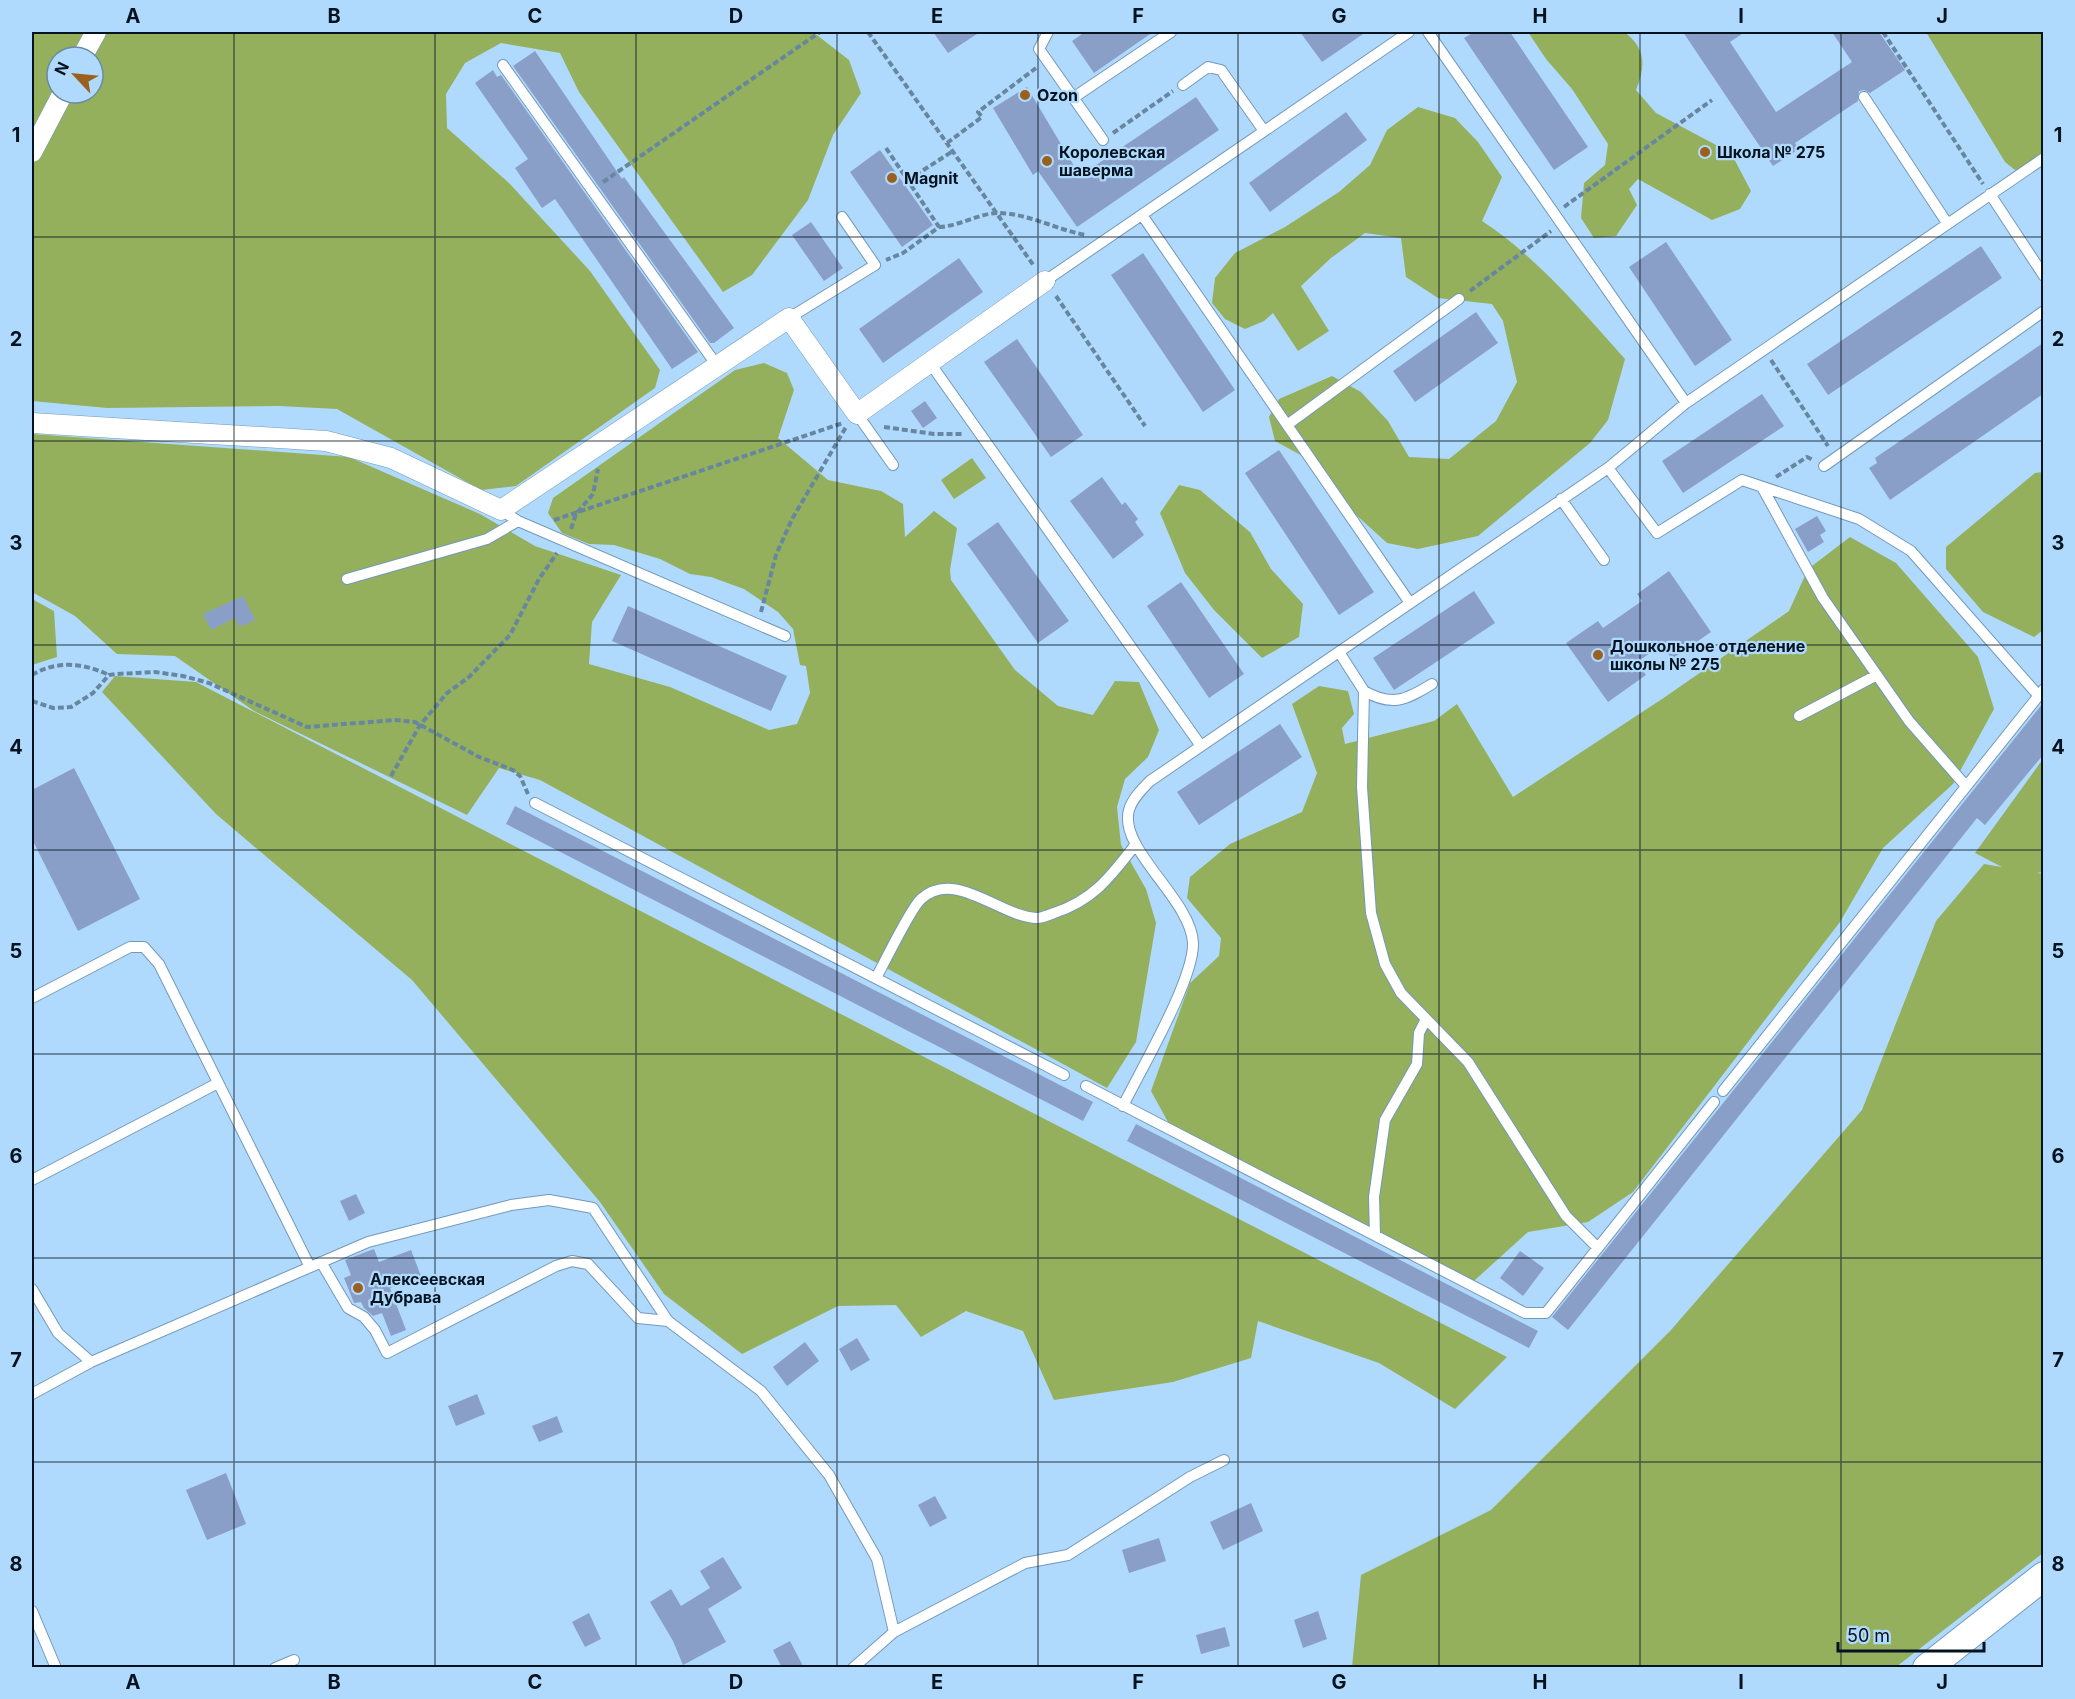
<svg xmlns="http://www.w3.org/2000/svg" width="2075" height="1699" viewBox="0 0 2075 1699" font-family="Inter,sans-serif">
	<rect width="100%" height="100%" fill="#b0dafd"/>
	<path fill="#94b05c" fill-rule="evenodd" d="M32,32H813L849,60L861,93L833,135L808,200L752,275L723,292L579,92L560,53L501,43L465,63L446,94L447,128L509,183L590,271L660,370L655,388L516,486L481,490L337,409L279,406L107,408L32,401ZM57,57H93V93H57Z
		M1528,32H1624C1646,48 1646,66 1636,90L1656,113L1731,153L1751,191L1740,209L1712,220L1638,179L1629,189L1637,205L1616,236L1594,238L1581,218L1584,183L1605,165L1608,144L1572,89L1546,59Z
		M1926,32H2043V154L2031,164L2015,170L2005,162Z
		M1418,107L1455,118L1478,142L1502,177L1482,221C1537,257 1581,310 1625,359L1608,420L1590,443L1478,536L1418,549L1387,543L1343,503L1306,458L1275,441L1269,417L1279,399L1332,376L1361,392L1388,421L1409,457L1449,459L1496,421L1517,382L1503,321L1492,304L1438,298L1406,277L1401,238L1365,233L1331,258L1301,286L1329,331L1298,351L1273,313L1264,321L1245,329L1225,319L1212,303L1215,278L1235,253L1285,227L1339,192L1370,165L1387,130Z
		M764,363L787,373L794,390L778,438L828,480L881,491L903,504L905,537L934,511L957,528L950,570L951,580L1015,670L1058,706L1093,715L1115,681L1139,682L1159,730L1148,757L1125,779L1117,807L1121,845L1146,889L1156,923L1136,1042L1107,1088L540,780L499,768L467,815L254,711L175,656L117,654L75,616L32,592V434L349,457L480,514L535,546L621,575L592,622L589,664L670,687L769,730L797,724L810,693L806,666L800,665L793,629L778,612L744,589L711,577L690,574L660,559L614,545L589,544L562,533L548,513L553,498L735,370Z
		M972,458L986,478L954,499L941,480Z
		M2043,472V630L2034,637L1983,612L1946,569V547L2035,473Z
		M1179,485L1200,490L1250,532L1271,569L1303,604L1299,637L1262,658L1214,610L1185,573L1160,513Z
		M1850,537L1896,563L1978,657L1994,709L1953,784L1883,848L1840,922L1633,1192L1588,1222L1528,1232L1475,1280H1462L1168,1122L1151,1091L1190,983L1219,956L1221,938L1187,898L1190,877L1230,844L1302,812L1317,773L1292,704L1319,686L1348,691L1354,714L1342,728L1345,744L1434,721L1457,704L1513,797L1665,697L1789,611L1808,569Z
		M32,599L54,611L57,657L32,665Z
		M115,676L196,682L1507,1357L1455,1409L1379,1363L1258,1321L1251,1358L1173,1382L1054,1400L1023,1331L966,1311L921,1337L896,1305L838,1306L742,1354L664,1294L600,1202L412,980L216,814L102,692Z
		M2043,759V872L2037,873L2044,874L2043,1553L1896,1667H1352L1361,1575L1491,1510L1671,1330L1862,1110L1936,921L1984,864L2002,867L1975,853Z"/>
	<path fill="#8a9fc8" d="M933,32H980L948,53Z
		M1085,32H1153L1094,73L1072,41Z
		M1300,32H1366L1322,62Z
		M1474,32H1510L1588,147L1554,170L1464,38Z
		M1683,32H1745L1730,42L1776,112L1852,62L1832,32H1879L1905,70L1870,93L1864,90L1859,91L1858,101L1795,143L1799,149L1773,166Z
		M535,51L622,179L624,177L734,328L714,343H710L513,66Z
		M493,70L497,77L501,75L698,352L672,369L555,199L542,208L515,168L528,159L475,83Z
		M1027,87L1080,176L1196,97L1219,130L1077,227L1038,171L1033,175L993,108Z
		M1346,112L1367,140L1270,212L1249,183Z
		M880,150L933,225L902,247L850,172Z
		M811,222L843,268L824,281L792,235Z
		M1666,242L1732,340L1695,366L1629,267Z
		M1981,246L2002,278L1828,395L1807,364Z
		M1143,253L1235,390L1203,412L1111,275Z
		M959,258L983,292L883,363L859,329Z
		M1476,312L1498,343L1415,402L1393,371Z
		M1017,339L1083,435L1051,457L984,362Z
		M2043,343V394L1890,500L1869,468L1877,463L1875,458Z
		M1762,394L1784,426L1683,493L1662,461Z
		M925,401L937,418L923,428L911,411Z
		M1279,450L1374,592L1339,615L1245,473Z
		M1102,477L1122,505L1125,502L1138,519L1135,522L1144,535L1113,559L1070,501Z
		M1817,516L1826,531L1820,535L1824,542L1808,552L1795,529Z
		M998,522L1069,621L1038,643L967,544Z
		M1669,571L1711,632L1672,659L1662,645L1637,662L1646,675L1608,702L1566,643L1598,621L1603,628L1642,601L1637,594Z
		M1181,582L1244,674L1209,698L1147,606Z
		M1474,591L1495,623L1394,690L1373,658Z
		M243,596L255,620L239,627L235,618L211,630L203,614Z
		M628,606L787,676L771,711L612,641Z
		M2043,703V755L1985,825L1977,818L1568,1330L1552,1317Z
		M1280,724L1302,757L1199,825L1177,792Z
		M74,768L140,899L78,931L32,839V790Z
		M515,806L1093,1102L1083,1121L506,824Z
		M1136,1124L1538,1331L1529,1348L1127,1141Z
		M356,1194L365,1213L349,1221L340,1201Z
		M374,1249L379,1262L411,1250L421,1276L390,1288L406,1330L391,1336L382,1313L373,1316L364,1308L361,1302L354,1303L344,1278L351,1275L345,1260Z
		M1520,1251L1544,1268L1523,1296L1500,1278Z
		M857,1338L870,1360L851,1371L839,1349Z
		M805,1342L819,1361L787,1386L773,1367Z
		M477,1394L485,1414L456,1426L448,1406Z
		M557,1416L563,1432L539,1442L532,1426Z
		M226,1473L246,1524L207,1540L186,1490Z
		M935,1496L947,1518L930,1527L918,1505Z
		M1251,1503L1263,1531L1223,1550L1210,1522Z
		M1159,1538L1166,1561L1129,1573L1122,1550Z
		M723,1557L742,1588L708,1609L726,1642L683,1665L673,1641L650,1602L671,1589L681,1606L710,1588L700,1571Z
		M1318,1611L1327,1639L1303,1648L1294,1620Z
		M589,1613L601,1639L585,1647L572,1622Z
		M1225,1627L1230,1646L1201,1654L1196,1635Z
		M790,1641L804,1668H782L773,1650Z"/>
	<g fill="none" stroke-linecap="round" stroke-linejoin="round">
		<g stroke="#7299ba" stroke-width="12">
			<path id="lane" d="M1048,32L1039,49L1103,140
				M1428,32L1686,403
				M503,65L718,367
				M1183,85L1208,67L1221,70L1264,131
				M1864,97L1947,223
				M1073,98L1171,32
				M1990,194L2044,276
				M1142,215L1410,603
				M1045,281L1409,32
				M789,318L875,265L842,217
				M930,363L1201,746
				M857,414L893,465
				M1287,425L1459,299
				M1824,466L2044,311
				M1608,468L1657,533L1742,480L1859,519L1911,551L2038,695
				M1762,487L1823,598L1909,721L1966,786
				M1561,499L1604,560
				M501,510L518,521L785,636
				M347,579L487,539L518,521
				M1339,652L1364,691L1362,787L1371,913L1385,964L1401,993L1468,1062L1566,1216L1598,1248
				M1364,691C1392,707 1406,700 1432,684
				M1799,716L1877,675
				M535,803L1064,1075
				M876,978C885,962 910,909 921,899C955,868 1000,917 1037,918C1042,918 1049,915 1054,913C1094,900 1111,876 1136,844
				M32,998L130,947H144L159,964L310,1267
				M1086,1086L1525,1313H1546L1714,1102
				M1723,1091L2044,689
				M1123,1106C1141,1069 1194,980 1193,943C1191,899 1118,849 1129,810C1132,799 1142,789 1150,781L1608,468L1686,403L2044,158
				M32,1180L218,1083
				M1375,1235L1374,1197L1385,1120L1417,1064L1419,1033L1426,1019
				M321,1262L348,1308L364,1317L375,1330L387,1353L556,1266L572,1261L588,1264L638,1318L668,1321L761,1391L829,1475L877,1559L894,1632
				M32,1289L58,1333L91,1362
				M32,1394L91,1362L368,1242L511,1205L549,1200L593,1208L668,1321
				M32,1611L56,1668
				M275,1668L294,1660
				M853,1668L894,1632L1025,1563L1068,1555L1190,1477L1224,1460"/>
		</g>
		<g stroke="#7299ba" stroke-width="21">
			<path id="street" d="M82,57L96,32
				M32,152L63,93
				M32,423L326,441L391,458L501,510L789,318L857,414L1045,281"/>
		</g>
		<g stroke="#7299ba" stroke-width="30">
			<path id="secondary" d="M1927,1668L2044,1576"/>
		</g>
		<path stroke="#67869f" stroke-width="4" stroke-dasharray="6 3" stroke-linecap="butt" d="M868,32L1034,266
			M1883,32L1983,184
			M1113,133L1173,91
			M947,143L982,117L978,112L1036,68
			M886,148L939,227L903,253L886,260
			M908,180L953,151
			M603,182L820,32
			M1564,207L1712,100
			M939,227C960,226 979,213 999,213C1030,214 1057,230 1086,235
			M1470,291L1551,231
			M1056,296L1145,426
			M1771,360L1828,446
			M884,427L934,434H963
			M1776,477L1807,457L1813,460
			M554,520L843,423
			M571,529L576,514L593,494L598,469
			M761,612L776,555L792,519L846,427
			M32,675C56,660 84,663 109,675
			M32,701L53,708L71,707L93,693L109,675L116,674L155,672L183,676L209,683L307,727L395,720L415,722L479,757L513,770L520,776L528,794
			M391,776L420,725L447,693L469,677L510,635L539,579L557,553"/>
		<use href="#lane" stroke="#fff" stroke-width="10"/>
		<use href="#street" stroke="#fff" stroke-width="20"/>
		<use href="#secondary" stroke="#fff" stroke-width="28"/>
	</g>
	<path fill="none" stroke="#04131f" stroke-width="1.5" stroke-opacity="0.55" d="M234,32V1668M435,32V1668M636,32V1668M837,32V1668M1038,32V1668M1238,32V1668M1439,32V1668M1640,32V1668M1841,32V1668M32,237H2044M32,441H2044M32,645H2044M32,850H2044M32,1054H2044M32,1258H2044M32,1462H2044"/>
	<g fill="#9a601f" stroke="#b0dafd" stroke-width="2">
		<circle cx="1025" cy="95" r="6"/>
		<circle cx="1705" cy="152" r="6"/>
		<circle cx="1047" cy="161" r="6"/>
		<circle cx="892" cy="178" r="6"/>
		<circle cx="1598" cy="655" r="6"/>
		<circle cx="358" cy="1288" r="6"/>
	</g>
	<g text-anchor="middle" stroke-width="4.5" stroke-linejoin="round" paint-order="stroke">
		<g font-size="16" font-weight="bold" fill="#04131f" stroke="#b0dafd" text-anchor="start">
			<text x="1037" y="101">Ozon</text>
			<text x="1059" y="158">Королевская<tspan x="1059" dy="18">шаверма</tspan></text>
			<text x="1717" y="158">Школа № 275</text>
			<text x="904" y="184">Magnit</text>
			<text x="1610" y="652">Дошкольное отделение<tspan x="1610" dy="18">школы № 275</tspan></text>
			<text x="370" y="1285">Алексеевская<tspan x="370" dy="18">Дубрава</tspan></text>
		</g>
	</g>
	<rect width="2075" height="1699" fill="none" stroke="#b0dafd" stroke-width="66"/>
	<g transform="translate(75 75) rotate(296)"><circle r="28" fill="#b0dafd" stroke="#6b8aa4" stroke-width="1.5"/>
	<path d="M0-4.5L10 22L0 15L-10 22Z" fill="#9a601f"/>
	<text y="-9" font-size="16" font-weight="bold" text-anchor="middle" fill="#04131f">N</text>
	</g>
	<path d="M1838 1642v9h146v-9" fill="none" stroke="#04131f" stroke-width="3"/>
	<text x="1847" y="1642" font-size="18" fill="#04131f" stroke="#b0dafd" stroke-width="4.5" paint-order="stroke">50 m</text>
	<rect x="33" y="33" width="2009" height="1633" fill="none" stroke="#04131f" stroke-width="2"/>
	<g font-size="20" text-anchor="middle" font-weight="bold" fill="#04131f">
		<text x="133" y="23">A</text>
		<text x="334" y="23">B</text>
		<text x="535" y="23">C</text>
		<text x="736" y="23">D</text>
		<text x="937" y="23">E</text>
		<text x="1138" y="23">F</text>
		<text x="1339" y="23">G</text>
		<text x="1540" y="23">H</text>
		<text x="1741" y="23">I</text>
		<text x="1942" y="23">J</text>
		<text x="16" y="142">1</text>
		<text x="2058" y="142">1</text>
		<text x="16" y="346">2</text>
		<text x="2058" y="346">2</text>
		<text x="16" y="550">3</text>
		<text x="2058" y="550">3</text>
		<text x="16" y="754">4</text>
		<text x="2058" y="754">4</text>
		<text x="16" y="958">5</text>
		<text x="2058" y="958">5</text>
		<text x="16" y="1163">6</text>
		<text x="2058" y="1163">6</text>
		<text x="16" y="1367">7</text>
		<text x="2058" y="1367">7</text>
		<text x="16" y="1571">8</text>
		<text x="2058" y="1571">8</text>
		<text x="133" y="1689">A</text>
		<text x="334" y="1689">B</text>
		<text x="535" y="1689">C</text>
		<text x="736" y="1689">D</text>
		<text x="937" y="1689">E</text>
		<text x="1138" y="1689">F</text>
		<text x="1339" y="1689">G</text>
		<text x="1540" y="1689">H</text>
		<text x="1741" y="1689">I</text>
		<text x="1942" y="1689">J</text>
	</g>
</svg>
